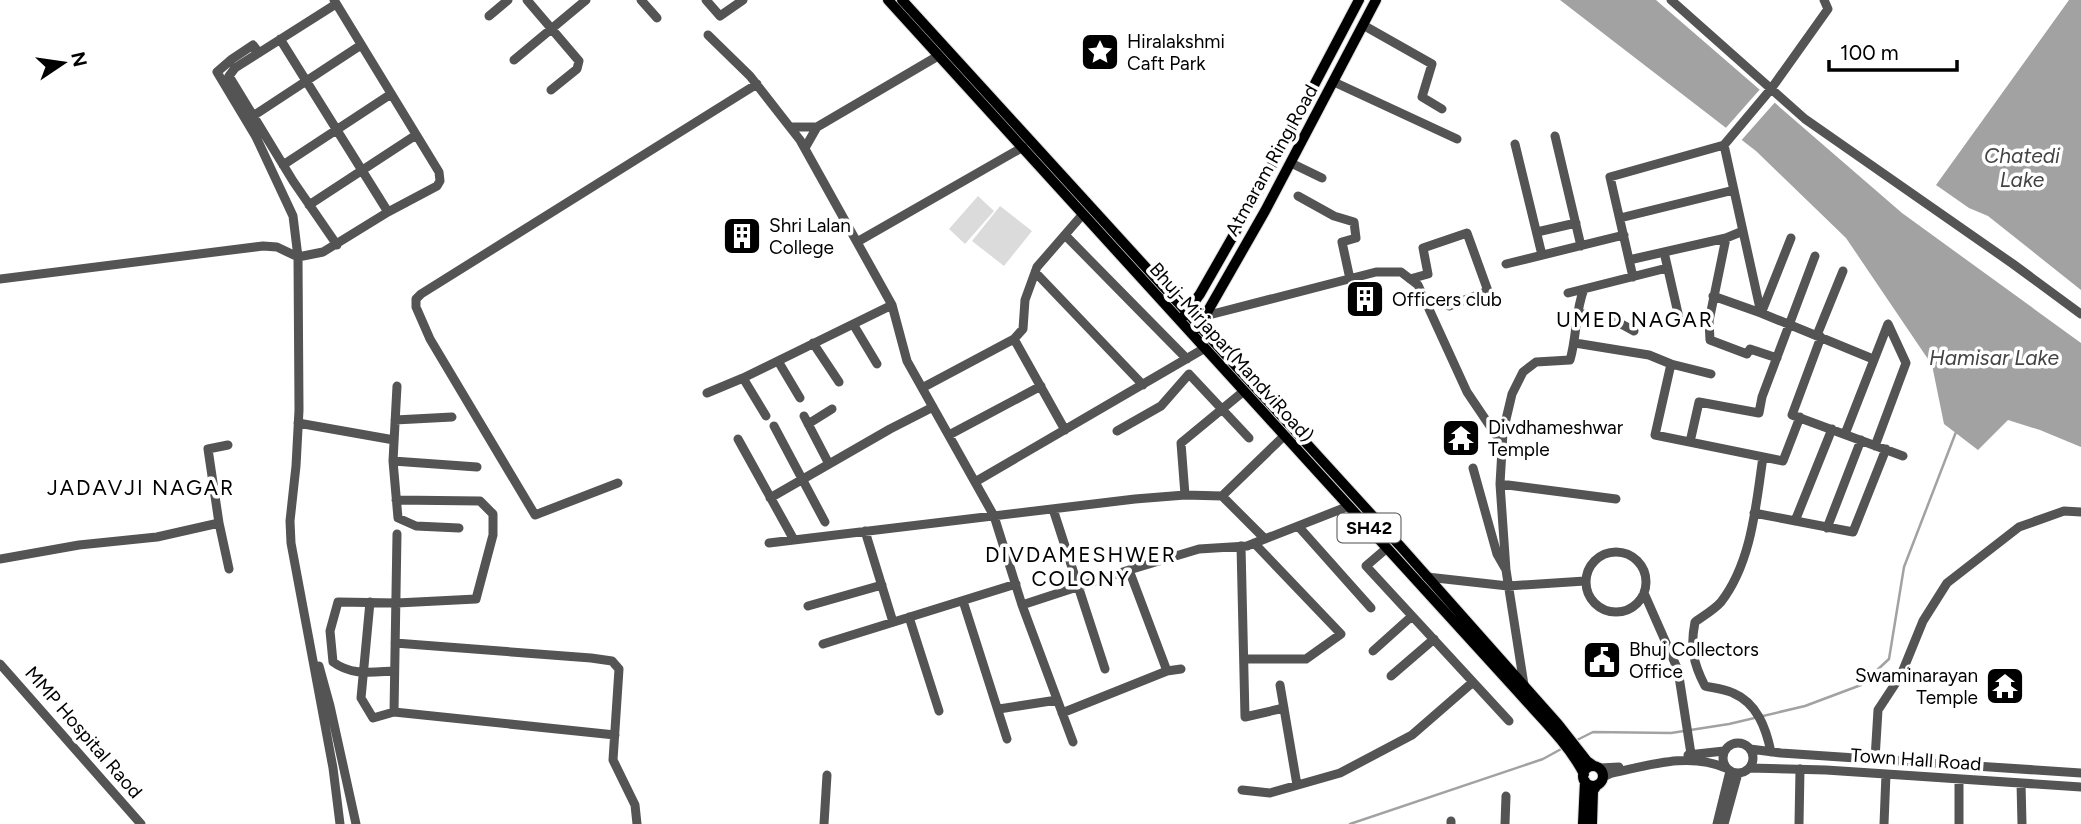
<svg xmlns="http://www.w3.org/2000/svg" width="2081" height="824" viewBox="0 0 2081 824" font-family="Figtree,sans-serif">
	<rect width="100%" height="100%" fill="#fff"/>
	<path fill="#dbdbdb" d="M978,196L994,211L965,244L949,229Z
		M1000,206L1032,231L1004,266L972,241Z"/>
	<path fill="#a2a2a2" d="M1560,0H1656L1902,213L2081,343V447L2040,430L2008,420L1978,450L1944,424L1932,365L1846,238L1756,151Z
		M2069,0H2081V290L1988,216L1969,208L1936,185Z"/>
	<path fill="#fff" d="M1762,87L1777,100L1739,143L1724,130Z"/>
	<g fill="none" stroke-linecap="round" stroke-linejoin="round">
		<path stroke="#a2a2a2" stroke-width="2.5" d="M1575,741L1593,732L1671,733L1729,724L1805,706L1861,685L1889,659L1904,567L1956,432
			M1350,824L1543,759L1563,748"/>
		<g stroke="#dbdbdb" stroke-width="12">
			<path id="major" d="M888,0L1518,692C1540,717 1568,743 1584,774
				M902,0L1401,547L1558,724L1587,761L1594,766
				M1184,316L1200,294L1252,203L1359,0
				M1196,329L1205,316L1265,211L1376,0
				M1583 776a10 10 0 1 1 20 0a10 10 0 1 1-20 0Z
				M1583,824L1585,781
				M1592,824L1593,791L1597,785"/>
		</g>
		<path stroke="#545454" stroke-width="9" d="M527,0L579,61L577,69L551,90
			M641,0L657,18
			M706,0L720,16L743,0
			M1671,0L1805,119L2013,264L2081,314
			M336,4L235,68L229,76L293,181L337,245
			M489,16L508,0
			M1363,25L1432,64L1422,97L1442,109
			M708,35L750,76L800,140L892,305L907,361L994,516L1022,605L1073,742
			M280,39L388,212
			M259,53L253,45L232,59L217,72L256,137L293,216L298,257L299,410L296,466L290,521L291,543L333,768L340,824
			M514,60L586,0
			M1334,82L1457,139
			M253,116L361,45
			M790,127H817L938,56
			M1555,136L1581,246
			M1515,144L1542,255
			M1724,145L1761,313
			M805,148L817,127
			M1291,163L1322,178
			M283,165L391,94
			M1298,196L1334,216L1354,222L1356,238L1342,242L1350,279
			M309,205L416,135
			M1620,218L1734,190
			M1537,232L1576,223
			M1065,235L1187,359
			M1726,238L1709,321L1710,340L1747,354L1750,349L1777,358
			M857,242L1023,147
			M1664,252L1680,322
			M1629,260L1726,238L1743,231
			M1506,264L1624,235
			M1035,272L1143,385
			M1633,277L1610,177L1724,145L1771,89L1828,9L1824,0
			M0,279L263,246L277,247L298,257L323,252L388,212L437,186L440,181L439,172L334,0
			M1410,279L1428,274L1423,248L1467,233L1488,291L1449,306
			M1568,293L1667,268
			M1713,296L1761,313L1873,359
			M1762,311L1791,238
			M1578,313L1614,320L1634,331
			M1205,316L1376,272H1401L1418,285L1467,392L1496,435L1502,441
			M853,324L877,364
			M1817,335L1843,271
			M1821,337L1792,415L1903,456
			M1014,339L1065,430
			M813,343L839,382
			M1575,343L1649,355L1671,364L1711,374
			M778,361L800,398
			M1671,364L1655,435L1783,461L1800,417
			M743,378L766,416
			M397,386L393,461L398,518L416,526L459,528
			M922,388L1014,339L1023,329L1025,300L1037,267L1083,214
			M707,393L743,378L892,305
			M804,416L829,464
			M395,420L452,417
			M298,423L394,440
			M808,424L832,409
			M774,426L825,522
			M1117,431L1161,406L1189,374L1249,438
			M1845,434L1888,324
			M949,435L1041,386
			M738,439L794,540
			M1690,442L1699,402L1759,413L1762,397L1815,256
			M1875,446L1906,363L1888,324
			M1763,457C1756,504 1752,562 1721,602C1714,610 1703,616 1695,622C1690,647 1693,663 1705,686C1714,688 1724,689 1733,693C1757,703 1766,728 1771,752
			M393,461L477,467
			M1473,468L1497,554L1505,568
			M975,482L1205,348
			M618,483L535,515L430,339L416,307V299L421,294L757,84
			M1500,484L1616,499
			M1185,495L1181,443L1244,391
			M1222,496L1265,539
			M770,498L890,429L933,407
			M1053,509L1105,669
			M1754,513L1853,532L1886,449
			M1795,521L1832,429
			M219,523L229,569
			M1298,526L1371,608
			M1827,528L1861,440
			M865,531L893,622
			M769,543L1135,499L1185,495L1222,496L1284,436
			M1241,546L1245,717L1284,708
			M1387,548L1366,566L1509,721
			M1586 582a30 30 0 1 1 60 0a30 30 0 1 1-60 0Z
			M0,559L79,545L157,537L219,523L208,449L228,445
			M1129,570L1167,671
			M1427,577L1508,586L1585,581
			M1644,593L1678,670L1691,754
			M963,601L1007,739
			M370,602L361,698L373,718L394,712L397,534
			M1022,605L1129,570L1199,549L1247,546L1349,506
			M808,606L882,585
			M909,617L939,711
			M395,643L591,658L612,661L619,669L613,760L635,805L637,824
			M823,644L1016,584
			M1373,651L1412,616
			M1244,659H1306L1341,634L1254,543
			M0,664L141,824
			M319,666L330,706L356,824
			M394,671C372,672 352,676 333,662L330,631L338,602L397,603L476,599L493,535V514L480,501L396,500
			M1391,676L1434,639
			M1280,685L1297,785
			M1524,685L1506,570L1500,484L1503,432L1512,394L1523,372L1536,362L1570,360C1577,337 1575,311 1584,289
			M999,709L1057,700
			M394,712L615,735
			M1062,713L1167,671L1181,669
			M1723 758a15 15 0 1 1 30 0a15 15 0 1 1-30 0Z
			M1750,749L1781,753L2081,773
			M1688,755L1724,751
			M1875,759L1878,710L1901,675L1923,621L1947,583L2019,527L2064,511L2081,512
			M1600,768L1619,767
			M1749,768L1826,770L2081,787
			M1603,777L1612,773C1650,765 1689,752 1726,768
			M1959,779V824
			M2021,783L2022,824
			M1242,790L1270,793L1340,773L1412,735L1473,682
			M824,824L827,775
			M1451,824V821
			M1505,824L1506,796
			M1717,824L1730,771
			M1724,824L1738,773
			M1799,824L1800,769
			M1884,824L1886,774"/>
		<use href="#major" stroke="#000" stroke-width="10"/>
	</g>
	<defs>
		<g id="sight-square" transform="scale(2.0125)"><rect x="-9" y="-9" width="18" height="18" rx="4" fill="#000" stroke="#fff"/><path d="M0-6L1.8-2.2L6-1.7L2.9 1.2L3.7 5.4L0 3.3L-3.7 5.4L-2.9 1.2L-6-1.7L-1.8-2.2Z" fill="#fff"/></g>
		<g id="building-square" transform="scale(2.0125)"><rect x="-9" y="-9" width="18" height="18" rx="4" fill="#000" stroke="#fff"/><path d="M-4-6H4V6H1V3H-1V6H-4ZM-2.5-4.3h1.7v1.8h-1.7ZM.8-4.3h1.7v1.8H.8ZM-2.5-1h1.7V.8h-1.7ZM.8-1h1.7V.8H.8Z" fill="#fff"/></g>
		<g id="temple-square" transform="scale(2.0125)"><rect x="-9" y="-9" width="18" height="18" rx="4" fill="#000" stroke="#fff"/><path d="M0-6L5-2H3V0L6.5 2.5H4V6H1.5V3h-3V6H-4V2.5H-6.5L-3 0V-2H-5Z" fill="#fff"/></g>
		<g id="civic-square" transform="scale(2.0125)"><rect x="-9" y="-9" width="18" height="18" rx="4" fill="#000" stroke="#fff"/><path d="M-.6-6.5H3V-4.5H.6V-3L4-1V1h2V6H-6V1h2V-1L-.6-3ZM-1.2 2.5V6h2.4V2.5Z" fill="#fff"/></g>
	</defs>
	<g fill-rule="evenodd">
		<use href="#sight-square" x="1100" y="52"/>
		<use href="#building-square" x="742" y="236"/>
		<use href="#building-square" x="1365" y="299"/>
		<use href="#temple-square" x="1461" y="438"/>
		<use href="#civic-square" x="1602" y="660"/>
		<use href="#temple-square" x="2005" y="686"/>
	</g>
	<g text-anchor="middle" stroke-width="7" stroke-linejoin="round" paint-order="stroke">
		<rect fill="#fff" stroke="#4c4c4c" stroke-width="2" x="1337.5" y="513.5" width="63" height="29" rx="5"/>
		<g font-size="18" font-weight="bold" fill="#000">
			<text x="1369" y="534">SH42</text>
		</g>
		<g font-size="19" fill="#000" stroke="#fff" text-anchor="start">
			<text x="1127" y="48">Hiralakshmi<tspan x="1127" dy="22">Caft Park</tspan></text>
			<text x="769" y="232">Shri Lalan<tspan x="769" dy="22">College</tspan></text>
			<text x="1392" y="306">Officers club</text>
			<text x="1488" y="434">Divdhameshwar<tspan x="1488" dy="22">Temple</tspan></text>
			<text x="1629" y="656">Bhuj Collectors<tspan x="1629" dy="22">Office</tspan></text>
			<text x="1978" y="682" text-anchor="end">Swaminarayan<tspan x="1978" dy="22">Temple</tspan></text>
		</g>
		<g font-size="19" fill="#000" stroke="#fff">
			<text transform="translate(1271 160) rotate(-61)" y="7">Atmaram Ring Road</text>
			<text transform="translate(1232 352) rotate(48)" y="7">Bhuj-Mirjapar(MandviRoad)</text>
			<text transform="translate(84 732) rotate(49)" y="7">MMP Hospital Raod</text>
			<text transform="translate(1916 759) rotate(4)" y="7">Town Hall Road</text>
		</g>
		<g font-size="21" font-style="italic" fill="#434343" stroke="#fff">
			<text x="2022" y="163">Chatedi<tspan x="2022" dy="24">Lake</tspan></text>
			<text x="1994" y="365">Hamisar Lake</text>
		</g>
		<g font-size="21" letter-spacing="2" fill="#000" stroke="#fff">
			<text x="1635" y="327">UMED NAGAR</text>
			<text x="141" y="495">JADAVJI NAGAR</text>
			<text x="1081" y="562">DIVDAMESHWER<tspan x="1081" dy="24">COLONY</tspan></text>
		</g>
	</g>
	<g transform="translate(63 63) rotate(77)" stroke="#ffffff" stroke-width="5" paint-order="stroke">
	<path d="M0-5L12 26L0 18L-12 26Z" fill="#000000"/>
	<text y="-10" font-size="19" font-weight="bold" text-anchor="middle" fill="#000000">N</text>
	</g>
	<path d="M1829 60v10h128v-10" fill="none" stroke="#000000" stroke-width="3.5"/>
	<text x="1840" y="60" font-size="21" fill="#000000" stroke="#ffffff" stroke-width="5" paint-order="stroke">100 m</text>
</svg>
